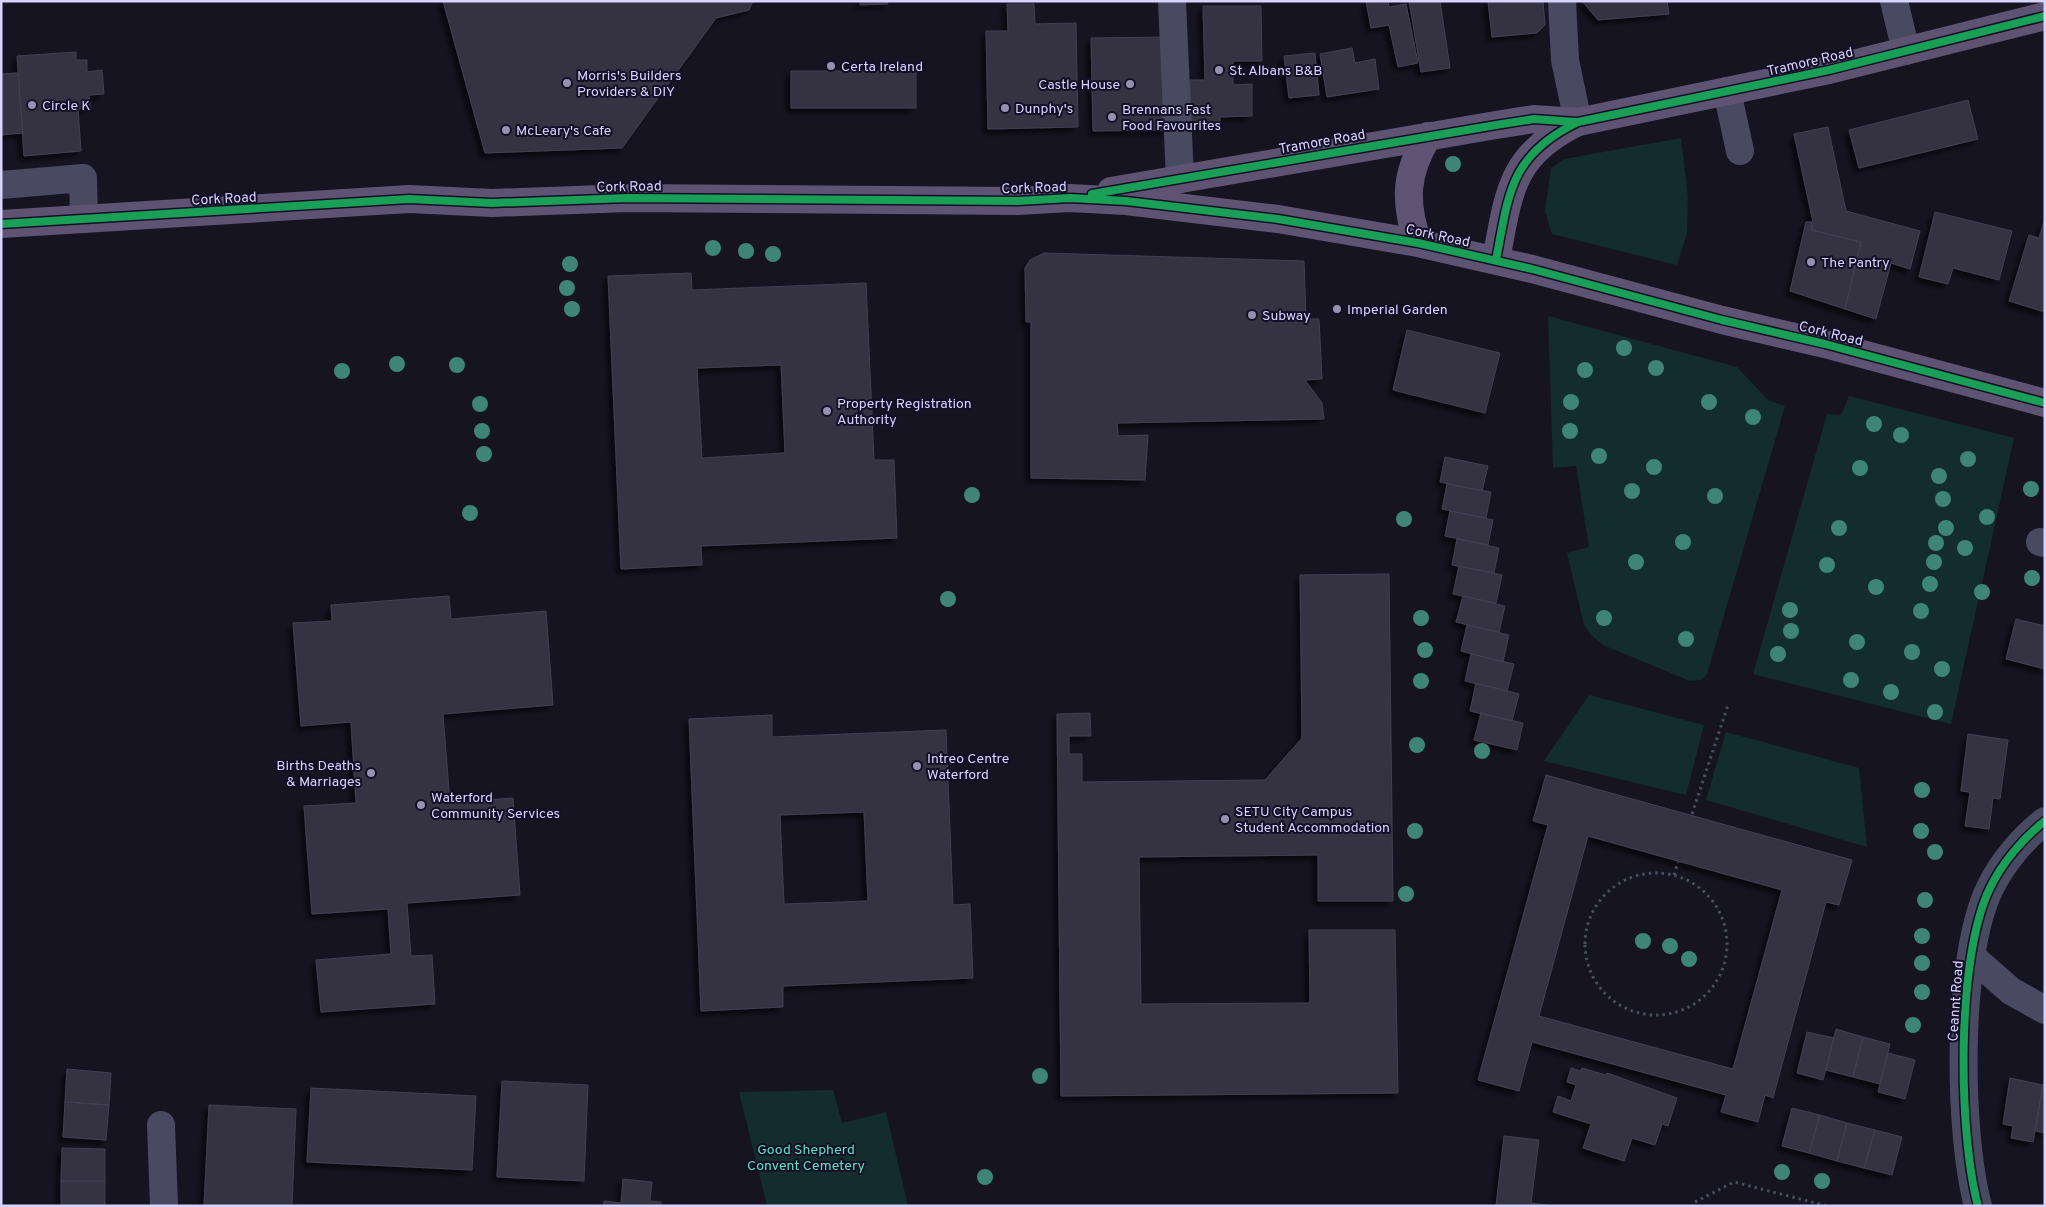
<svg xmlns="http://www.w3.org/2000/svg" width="2046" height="1207" viewBox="0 0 2046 1207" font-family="Overpass,sans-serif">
	<defs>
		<filter id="shadow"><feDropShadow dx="-4.5" dy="4.5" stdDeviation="2.5" flood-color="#0009"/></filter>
	</defs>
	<rect width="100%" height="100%" fill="#161421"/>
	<path fill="#132c2d" d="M1681,138L1688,197L1687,233L1677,265L1552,234L1545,211L1551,168L1564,159Z
		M1548,316L1737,367L1768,400L1785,406L1707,674L1701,680L1690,681L1603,645L1591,635L1584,625L1567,553L1589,547L1576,466L1553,468Z
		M1849,396L2014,438L1951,724L1753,674L1827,414L1841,415Z
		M1589,695L1704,725L1686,795L1544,761Z
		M1726,732L1859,768L1867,847L1706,800Z
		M833,1090L842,1123L886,1112L908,1206H767L739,1092Z"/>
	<path fill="#343243" stroke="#433f54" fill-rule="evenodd" filter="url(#shadow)" d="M443,1H753L749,10L716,18L622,148L485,153Z
		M860,1H887L888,4L860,5Z
		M1366,1H1388L1389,7L1406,4L1418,63L1398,67L1389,25L1371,28Z
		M1409,1H1440L1450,68L1421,72Z
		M1488,1H1543L1545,25L1537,33L1492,37Z
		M1582,1H1667L1669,14L1598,20Z
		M1007,4H1034L1035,24L1076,23L1078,127L988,129L986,31H1008Z
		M1203,6H1261L1262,61H1233V85L1252,84V116L1220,117V123H1191L1190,80H1205Z
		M1167,37L1168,130L1093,131L1091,38Z
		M1352,48L1355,63L1375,59L1379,89L1327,97L1320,54Z
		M76,52V60H87V72L102,70L104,94L89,95L90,107L78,109L81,151L24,156L17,56Z
		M1315,53L1319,95L1289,98L1284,56Z
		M791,71H916V108H791Z
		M18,73L23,133L1,135V74Z
		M1968,100L1978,139L1859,168L1849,130Z
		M1828,127L1846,211L1920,231L1910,269L1891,263L1876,319L1845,309L1861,242L1811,230L1813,222L1794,134Z
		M1935,212L2012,231L1999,280L1953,268L1948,284L1919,277Z
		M2045,218V312L2009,301L2029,235L2039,238Z
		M1806,222H1813L1811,230L1861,242L1845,309L1790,291Z
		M1044,253L1304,261L1306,319H1319L1322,379L1305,380L1322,403L1324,419L1117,423L1118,436L1148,435L1145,480L1031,478V322H1026L1025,268L1030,260Z
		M691,273L692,290L866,283L874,460H894L897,538L701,546L702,565L621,569L608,276ZM781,365L785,453L702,458L697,368Z
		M1407,330L1500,353L1485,413L1393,390Z
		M1445,457L1488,466L1482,491L1440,482Z
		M1447,484L1491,492L1486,518L1442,509Z
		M1450,511L1493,520L1488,545L1445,536Z
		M1457,539L1499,548L1494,573L1452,565Z
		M1459,566L1502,575L1496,603L1453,594Z
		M1389,574L1393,901H1318V855L1139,857L1141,1004L1310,1003L1309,930H1395L1398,1093L1061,1096L1057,714L1090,713L1091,736H1069V754H1082V782L1265,780L1302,738L1300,575Z
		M449,596L451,619L546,611L553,705L443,714L450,803L513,798L520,895L407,903L411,956L432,955L435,1004L321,1012L316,960L391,954L388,909L312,914L304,806L356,803L351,722L301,726L293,623L332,621L331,605Z
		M1463,596L1505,606L1499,632L1456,622Z
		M2016,619L2045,626V669L2006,659Z
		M1467,625L1509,635L1503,662L1461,651Z
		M1471,654L1514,664L1507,691L1465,681Z
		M1476,683L1519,694L1512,721L1470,711Z
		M1481,713L1523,723L1517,750L1474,740Z
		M772,715V737L946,730L953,905L970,904L973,978L783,986V1007L701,1011L689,719ZM864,812L868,901L784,904L780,815Z
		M1968,734L2008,740L2000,799L1993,798L1989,829L1965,826L1970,792L1961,791Z
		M1546,775L1852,860L1839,905L1826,902L1773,1098L1765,1095L1758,1122L1721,1112L1726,1095L1532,1042L1519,1091L1478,1080L1548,825L1533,821ZM1588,836L1782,890L1733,1069L1539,1016Z
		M1836,1029L1863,1037L1853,1077L1826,1070Z
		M1807,1032L1834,1038L1823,1080L1797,1073Z
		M1863,1037L1890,1044L1880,1084L1853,1077Z
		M1888,1053L1915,1060L1905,1099L1878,1092Z
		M1571,1068L1581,1071L1582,1068L1606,1075L1607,1073L1677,1098L1668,1126L1662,1124L1655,1145L1632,1138L1624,1161L1583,1148L1591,1124L1553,1112L1558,1096L1571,1101L1576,1085L1567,1082Z
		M67,1069L111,1073L109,1105L65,1102Z
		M2010,1078L2043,1085L2033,1142L2011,1138L2013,1126L2003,1124Z
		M502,1081L588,1085L584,1181L497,1177Z
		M2043,1085H2045V1133L2035,1131Z
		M311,1088L476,1096L472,1170L307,1162Z
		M65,1102L109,1105L106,1140L63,1137Z
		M209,1105L296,1109L292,1206H204Z
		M1792,1108L1820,1115L1809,1153L1782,1146Z
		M1820,1115L1847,1123L1837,1161L1809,1153Z
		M1847,1123L1875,1130L1864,1168L1837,1161Z
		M1875,1130L1902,1137L1892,1175L1864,1168Z
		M1504,1136L1539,1140L1531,1203L1554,1206H1496Z
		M62,1148L105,1149V1181H61Z
		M623,1179L652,1182L650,1201L661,1202V1206H603L604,1201L621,1203Z
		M61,1181H105V1206H61Z"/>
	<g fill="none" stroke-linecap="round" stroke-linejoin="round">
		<path stroke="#44505f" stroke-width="3" stroke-dasharray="2.5 4" stroke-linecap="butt" d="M1692,814L1728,705
			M1585 944a71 71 0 1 1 142 0a71 71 0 1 1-142 0Z
			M1674,875L1678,862
			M1695,1202L1734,1182L1827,1206"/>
		<path stroke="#4a4962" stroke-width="28" d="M1172,1L1180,179
			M1562,1L1565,60L1578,122
			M1894,1L1906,51
			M1727,91L1740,151
			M1,185L83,178L84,219
			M2040,542L2045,543
			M1971,956L2011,991L2045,1010
			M161,1125L164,1206
			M1978,1206C1958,1131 1956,957 1990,888C2002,863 2023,838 2045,821"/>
		<path stroke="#5e5373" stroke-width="28" d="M1111,191L1496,125L1534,119L1577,122
			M1,224L409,199L492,203L628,198L1018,201L1070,198L1126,201L1278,219L1418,243L1532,269L1722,320L1825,344L2045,403
			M1418,243C1404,202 1405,173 1428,136
			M1496,260C1509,192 1510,155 1578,122L1829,70L2045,16"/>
		<g stroke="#130f26" stroke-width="11">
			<path id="cycleway" d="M1092,194L1496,125L1534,119L1576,122
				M1,224L409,199L492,203L628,198L1018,201L1070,198L1126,201L1278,219L1418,243L1532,269L1722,320L1825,344L2045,403
				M1496,260C1509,192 1510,155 1578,122L1829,70L2045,16
				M1978,1206C1958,1131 1956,957 1990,888C2002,863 2023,838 2045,821"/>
		</g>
		<use href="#cycleway" stroke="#1a9f57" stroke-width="8"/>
	</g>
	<g fill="#3e8478">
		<circle cx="1453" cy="164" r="8"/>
		<circle cx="713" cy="248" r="8"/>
		<circle cx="746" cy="251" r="8"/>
		<circle cx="773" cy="254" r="8"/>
		<circle cx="570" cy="264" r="8"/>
		<circle cx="567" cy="288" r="8"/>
		<circle cx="572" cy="309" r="8"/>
		<circle cx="1624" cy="348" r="8"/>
		<circle cx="397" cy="364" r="8"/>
		<circle cx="457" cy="365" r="8"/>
		<circle cx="1656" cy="368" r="8"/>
		<circle cx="1585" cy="370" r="8"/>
		<circle cx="342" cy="371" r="8"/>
		<circle cx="1571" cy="402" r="8"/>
		<circle cx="1709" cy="402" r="8"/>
		<circle cx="480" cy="404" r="8"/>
		<circle cx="1753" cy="417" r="8"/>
		<circle cx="1874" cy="424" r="8"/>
		<circle cx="482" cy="431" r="8"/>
		<circle cx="1570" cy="431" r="8"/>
		<circle cx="1901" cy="435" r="8"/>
		<circle cx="484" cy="454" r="8"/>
		<circle cx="1599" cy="456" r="8"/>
		<circle cx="1968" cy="459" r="8"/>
		<circle cx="1654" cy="467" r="8"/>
		<circle cx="1860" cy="468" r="8"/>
		<circle cx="1939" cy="476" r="8"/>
		<circle cx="2031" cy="489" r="8"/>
		<circle cx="1632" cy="491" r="8"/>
		<circle cx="972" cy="495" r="8"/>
		<circle cx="1715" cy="496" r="8"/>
		<circle cx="1943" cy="499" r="8"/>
		<circle cx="470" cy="513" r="8"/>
		<circle cx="1987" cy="517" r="8"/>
		<circle cx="1404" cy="519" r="8"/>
		<circle cx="1839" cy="528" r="8"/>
		<circle cx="1946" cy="528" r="8"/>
		<circle cx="1683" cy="542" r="8"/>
		<circle cx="1936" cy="543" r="8"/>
		<circle cx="1965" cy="548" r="8"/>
		<circle cx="1636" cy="562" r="8"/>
		<circle cx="1934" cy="562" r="8"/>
		<circle cx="1827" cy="565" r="8"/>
		<circle cx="2032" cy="578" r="8"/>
		<circle cx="1930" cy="584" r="8"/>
		<circle cx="1876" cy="587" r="8"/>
		<circle cx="1982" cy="592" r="8"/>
		<circle cx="948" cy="599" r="8"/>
		<circle cx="1790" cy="610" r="8"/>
		<circle cx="1921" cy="611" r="8"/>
		<circle cx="1421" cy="618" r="8"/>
		<circle cx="1604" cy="618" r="8"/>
		<circle cx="1791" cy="631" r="8"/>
		<circle cx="1686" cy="639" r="8"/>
		<circle cx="1857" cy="642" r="8"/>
		<circle cx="1425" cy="650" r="8"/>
		<circle cx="1912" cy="652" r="8"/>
		<circle cx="1778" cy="654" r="8"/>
		<circle cx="1942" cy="669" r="8"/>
		<circle cx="1851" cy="680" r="8"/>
		<circle cx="1421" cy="681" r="8"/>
		<circle cx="1891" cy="692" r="8"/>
		<circle cx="1935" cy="712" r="8"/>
		<circle cx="1417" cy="745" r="8"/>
		<circle cx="1482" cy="751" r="8"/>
		<circle cx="1922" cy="790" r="8"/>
		<circle cx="1415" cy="831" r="8"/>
		<circle cx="1921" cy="831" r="8"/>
		<circle cx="1935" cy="852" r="8"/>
		<circle cx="1406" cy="894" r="8"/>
		<circle cx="1925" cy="900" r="8"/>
		<circle cx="1922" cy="936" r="8"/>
		<circle cx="1643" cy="941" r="8"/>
		<circle cx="1670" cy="946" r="8"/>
		<circle cx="1689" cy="959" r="8"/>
		<circle cx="1922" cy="963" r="8"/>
		<circle cx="1922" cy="992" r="8"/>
		<circle cx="1913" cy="1025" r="8"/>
		<circle cx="1040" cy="1076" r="8"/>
		<circle cx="1782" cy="1172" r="8"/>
		<circle cx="985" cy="1177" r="8"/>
		<circle cx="1822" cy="1181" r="8"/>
	</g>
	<g fill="#9591b1" stroke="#130f26" stroke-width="2">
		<circle cx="831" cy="66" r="5"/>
		<circle cx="1219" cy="70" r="5"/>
		<circle cx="567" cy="83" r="5"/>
		<circle cx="1130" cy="84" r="5"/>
		<circle cx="32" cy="105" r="5"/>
		<circle cx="1005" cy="108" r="5"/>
		<circle cx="1112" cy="117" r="5"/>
		<circle cx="506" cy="130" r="5"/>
		<circle cx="1811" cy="262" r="5"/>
		<circle cx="1337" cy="309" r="5"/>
		<circle cx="1252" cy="315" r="5"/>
		<circle cx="827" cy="411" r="5"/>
		<circle cx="917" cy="766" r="5"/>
		<circle cx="371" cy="773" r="5"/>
		<circle cx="421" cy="805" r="5"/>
		<circle cx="1225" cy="819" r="5"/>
	</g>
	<g text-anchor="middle" stroke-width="4" stroke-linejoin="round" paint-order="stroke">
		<g font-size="14" fill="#d9d4ff" stroke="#130f26">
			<text transform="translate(1810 61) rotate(-13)" y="5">Tramore Road</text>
			<text transform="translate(1322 141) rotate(-10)" y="5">Tramore Road</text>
			<text transform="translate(629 186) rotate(-1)" y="5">Cork Road</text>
			<text transform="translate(1034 187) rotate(-2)" y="5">Cork Road</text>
			<text transform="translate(224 198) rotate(-3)" y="5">Cork Road</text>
			<text transform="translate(1438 235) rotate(12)" y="5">Cork Road</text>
			<text transform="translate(1831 333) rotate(14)" y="5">Cork Road</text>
			<text transform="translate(1955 1001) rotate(-86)" y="5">Ceannt Road</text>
		</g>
		<g font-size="14" fill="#d9d4ff" stroke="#130f26" text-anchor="start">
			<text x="841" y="71">Certa Ireland</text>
			<text x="1229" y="75">St. Albans B&amp;B</text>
			<text x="577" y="80">Morris's Builders<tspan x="577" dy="16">Providers &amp; DIY</tspan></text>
			<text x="1120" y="89" text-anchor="end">Castle House</text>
			<text x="42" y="110">Circle K</text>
			<text x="1015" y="113">Dunphy's</text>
			<text x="1122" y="114">Brennans Fast<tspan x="1122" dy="16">Food Favourites</tspan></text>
			<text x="516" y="135">McLeary's Cafe</text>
			<text x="1821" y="267">The Pantry</text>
			<text x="1347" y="314">Imperial Garden</text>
			<text x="1262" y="320">Subway</text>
			<text x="837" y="408">Property Registration<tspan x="837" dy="16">Authority</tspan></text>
			<text x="927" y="763">Intreo Centre<tspan x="927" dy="16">Waterford</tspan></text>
			<text x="361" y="770" text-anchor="end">Births Deaths<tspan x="361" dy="16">&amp; Marriages</tspan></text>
			<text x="431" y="802">Waterford<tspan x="431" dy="16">Community Services</tspan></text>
			<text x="1235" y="816">SETU City Campus<tspan x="1235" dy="16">Student Accommodation</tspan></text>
		</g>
		<g font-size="14" fill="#5fe0c0" stroke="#130f26">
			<text x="806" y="1154">Good Shepherd<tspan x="806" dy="16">Convent Cemetery</tspan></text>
		</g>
	</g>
	<rect width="2046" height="1207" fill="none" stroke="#d9d4ff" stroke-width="5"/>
</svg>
